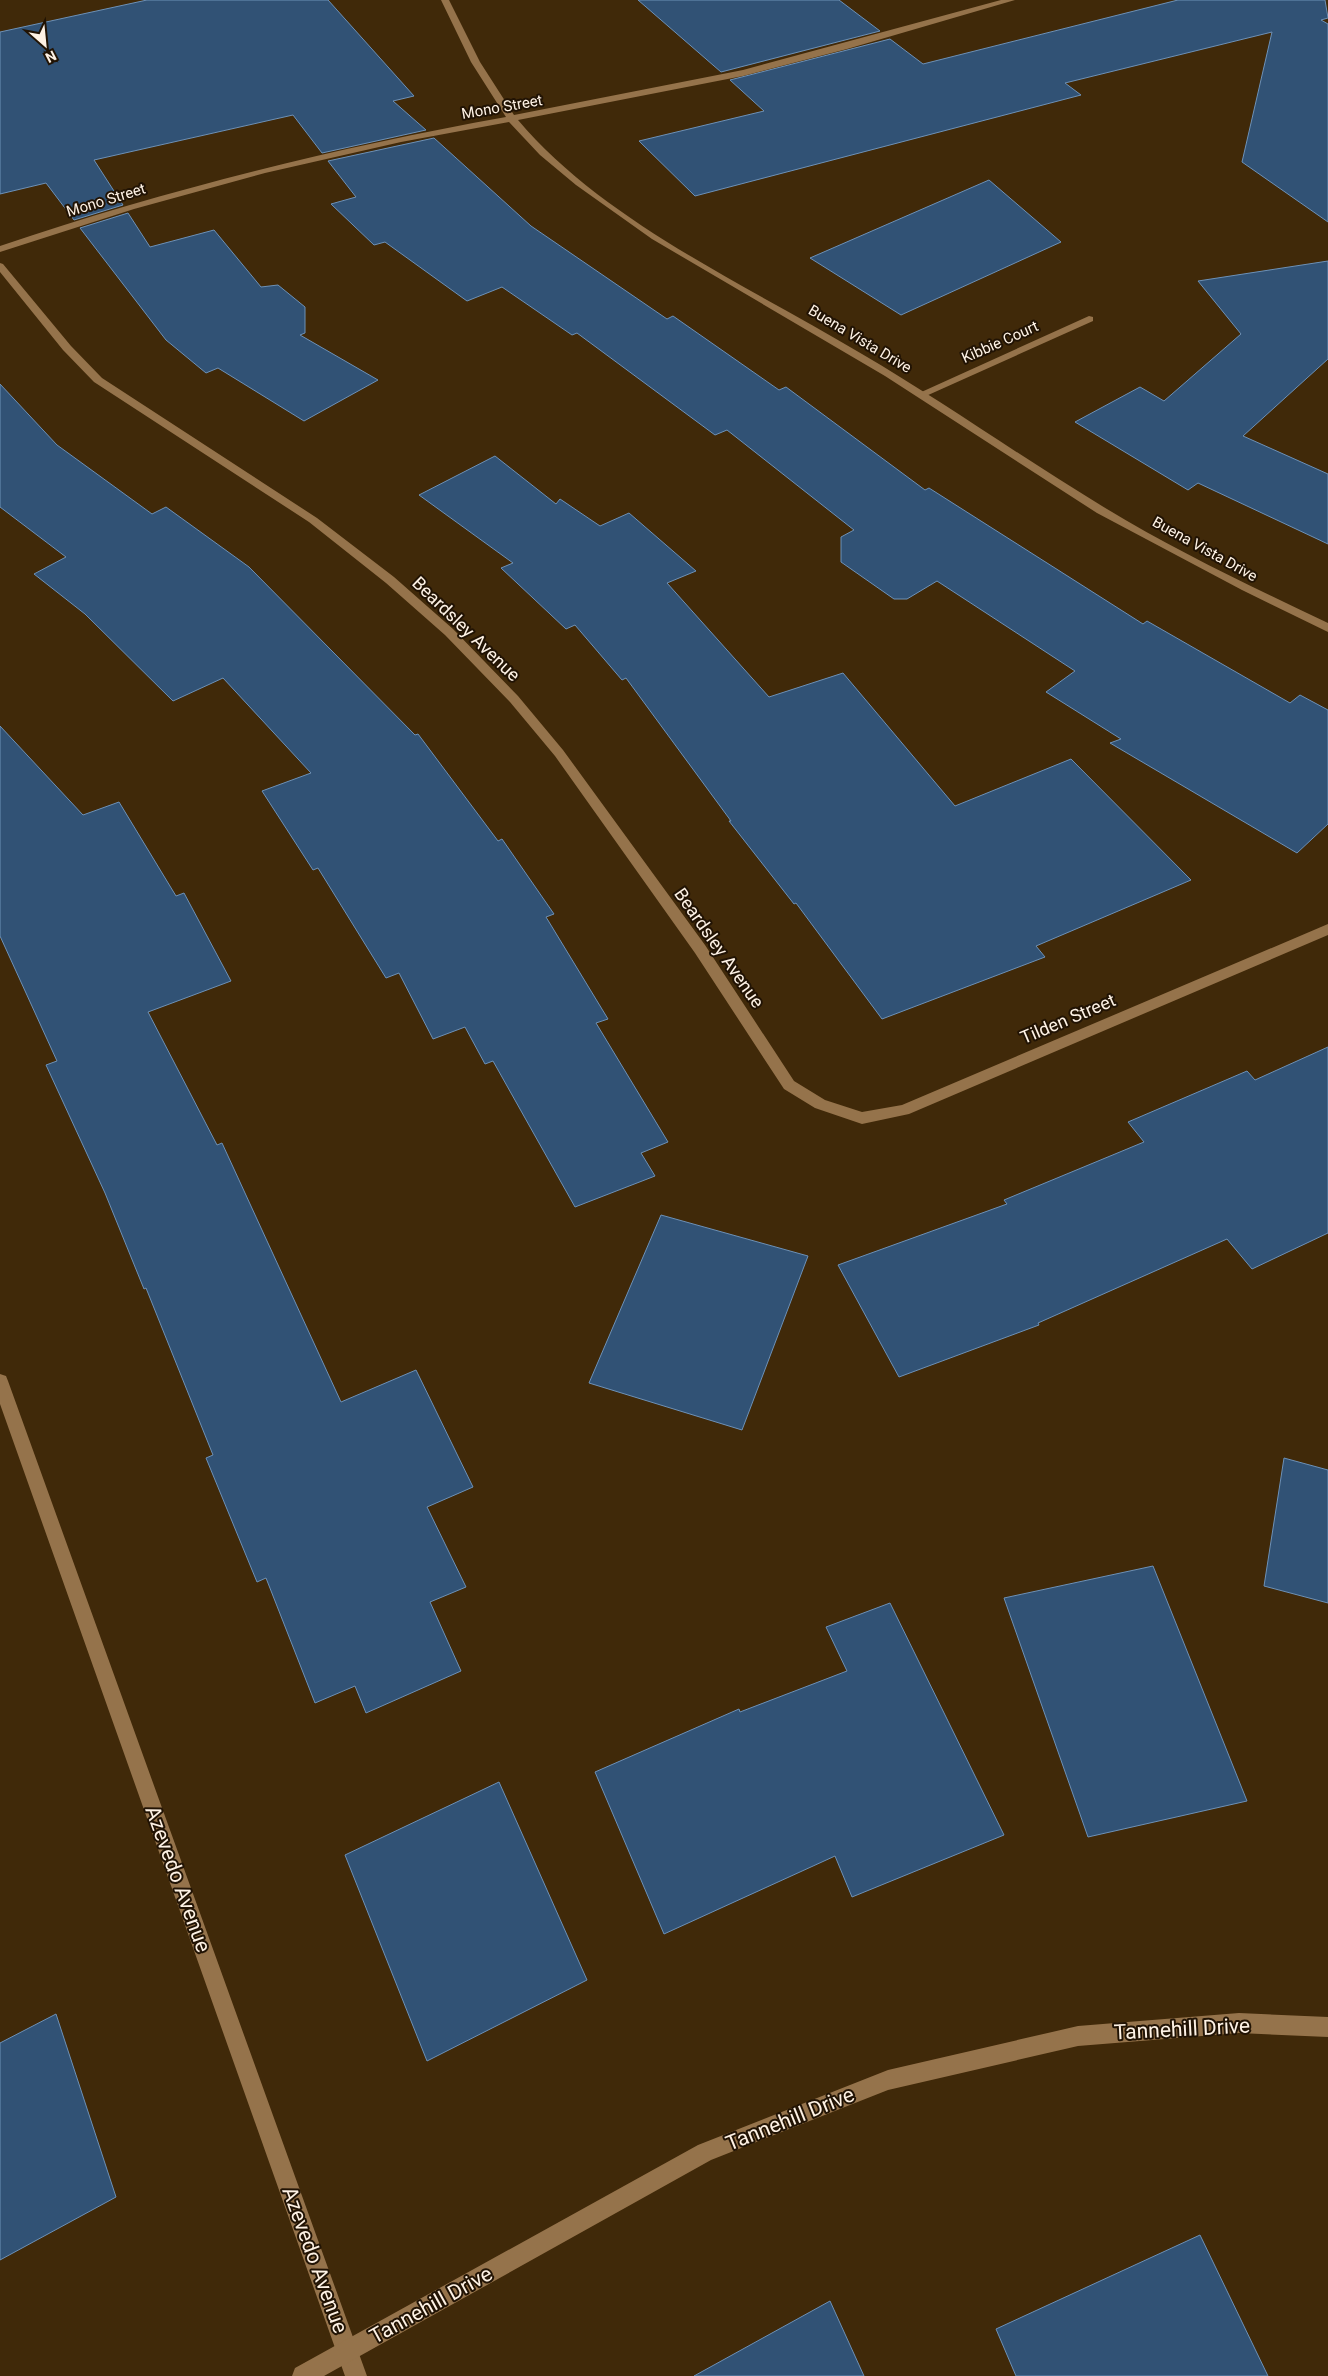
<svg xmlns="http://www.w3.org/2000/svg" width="1328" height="2376" viewBox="0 0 1328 2376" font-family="Roboto,sans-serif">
	<rect width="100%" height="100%" fill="#402909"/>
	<path fill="#315275" stroke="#6d91b7" d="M147,0H328L414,96L393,101L426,130L322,153L293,115L94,160L123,205L74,220L46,183L0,194V32Z
		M638,0H839L880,31L721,72Z
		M1178,0H1325L1328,18L1321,20L1328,24V222L1242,162L1272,32L1065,83L1081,95L695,196L639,141L764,111L730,80L890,39L923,64Z
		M434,138L531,226L667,319L673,316L779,390L786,387L925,490L929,488L1143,624L1147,621L1290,703L1300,695L1328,710V824L1297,853L1110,743L1121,739L1046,692L1075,671L937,581L907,599H894L841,562V537L854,530L727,430L715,435L577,333L572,335L502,287L467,301L385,242L374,245L331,204L356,197L328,161Z
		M989,180L1061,242L901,315L810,258Z
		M128,213L150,247L214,230L261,287L278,285L305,307V333L300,335L378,380L304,421L218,368L206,373L166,340L80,228Z
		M1328,261V359L1243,436L1328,474V544L1198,483L1188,490L1075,422L1140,387L1164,401L1241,334L1198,281Z
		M0,384L57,445L152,514L166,507L249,567L415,735L418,734L498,841L502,839L554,914L546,917L608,1019L596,1023L668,1142L641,1153L655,1176L575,1207L493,1061L485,1064L465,1027L433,1039L399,973L386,978L318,868L313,870L262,791L311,773L223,678L173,701L85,614L34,574L66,557L0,507Z
		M495,456L556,504L560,499L600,526L629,513L696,571L667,583L769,697L843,673L955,806L1071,759L1191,880L1036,946L1045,957L882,1019L796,903L794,904L729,821H731L626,678L622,680L575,625L566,629L501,568L513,563L419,495Z
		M0,726L83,815L119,802L176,896L184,893L231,981L148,1012L217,1145L222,1143L341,1402L416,1370L473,1487L427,1507L466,1587L430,1602L461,1671L366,1713L355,1686L315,1703L266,1578L257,1582L206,1458L213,1455L146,1288L144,1289L105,1193L46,1065L57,1061L0,936Z
		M1328,1047V1233L1252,1269L1227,1239L1038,1323L1039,1325L899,1377L838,1265L1007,1204L1004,1200L1144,1142L1128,1122L1247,1071L1255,1080Z
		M661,1215L808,1256L742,1430L589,1383Z
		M1284,1458L1328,1470V1603L1264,1586Z
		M1153,1566L1247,1801L1088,1837L1004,1598Z
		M890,1603L1004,1835L852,1897L835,1856L664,1934L595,1772L739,1709L740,1712L847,1671L826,1627Z
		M499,1782L587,1980L427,2061L345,1855Z
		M56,2014L116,2197L0,2260V2043Z
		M1200,2235L1268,2376H1016L996,2329Z
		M830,2301L864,2376H694Z"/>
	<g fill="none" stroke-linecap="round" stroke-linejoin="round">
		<path fill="#95734b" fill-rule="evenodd" d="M0,263L3,264L71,346L102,378L317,518L394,577L453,629L518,696L563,750L705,945L794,1081L825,1100L862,1112L902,1105L1328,924V935L909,1114L862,1124L815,1108L784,1089L695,953L555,756L510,702L445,635L386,583L309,522L94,382L63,350L0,272Z
			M1089,316L1093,317V321L926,396L922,397L917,394Z
			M0,1374L6,1376L8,1381L367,2376H345L0,1404Z"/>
		<path fill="#95734b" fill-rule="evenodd" d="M441,0H449L480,62L514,115L743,70L1001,0H1015L847,49L743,76L518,120C604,222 749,286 862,354C944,402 1021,457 1102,506C1174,550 1252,587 1328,623V632L1242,590L1097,513L885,376L652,239L576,185L540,155L509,122L401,142L265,173L134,209L0,252V246C165,190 334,148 506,117L471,62Z
			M1239,2013L1328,2017V2037L1239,2033L1078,2046L888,2090L711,2160L324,2376H292L295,2368L698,2145L888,2070L1078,2026Z"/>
	</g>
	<g text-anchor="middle" stroke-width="4" stroke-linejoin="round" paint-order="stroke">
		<g font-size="15" fill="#fef2e5" stroke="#211304">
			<text transform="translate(502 107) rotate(-10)" y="5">Mono Street</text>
			<text transform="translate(106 200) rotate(-17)" y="5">Mono Street</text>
			<text transform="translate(860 339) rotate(31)" y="5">Buena Vista Drive</text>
			<text transform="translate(1000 342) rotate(-24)" y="5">Kibbie Court</text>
			<text transform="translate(1205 549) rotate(29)" y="5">Buena Vista Drive</text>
		</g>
		<g font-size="18" fill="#fef2e5" stroke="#211304">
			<text transform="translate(466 629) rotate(44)" y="6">Beardsley Avenue</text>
			<text transform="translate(719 948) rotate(55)" y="6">Beardsley Avenue</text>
			<text transform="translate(1068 1019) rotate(-23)" y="6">Tilden Street</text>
		</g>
		<g font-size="21" fill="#fef2e5" stroke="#211304">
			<text transform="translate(178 1879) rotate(70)" y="7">Azevedo Avenue</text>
			<text transform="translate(1182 2029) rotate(-3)" y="7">Tannehill Drive</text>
			<text transform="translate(790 2119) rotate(-22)" y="7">Tannehill Drive</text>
			<text transform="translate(315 2260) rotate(70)" y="7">Azevedo Avenue</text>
			<text transform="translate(431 2305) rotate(-29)" y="7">Tannehill Drive</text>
		</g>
	</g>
	<g transform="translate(45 45) rotate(153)" stroke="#211304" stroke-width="4" paint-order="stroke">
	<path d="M0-4L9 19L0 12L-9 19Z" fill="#fef2e5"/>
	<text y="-8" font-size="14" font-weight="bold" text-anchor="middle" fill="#fef2e5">N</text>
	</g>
</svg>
